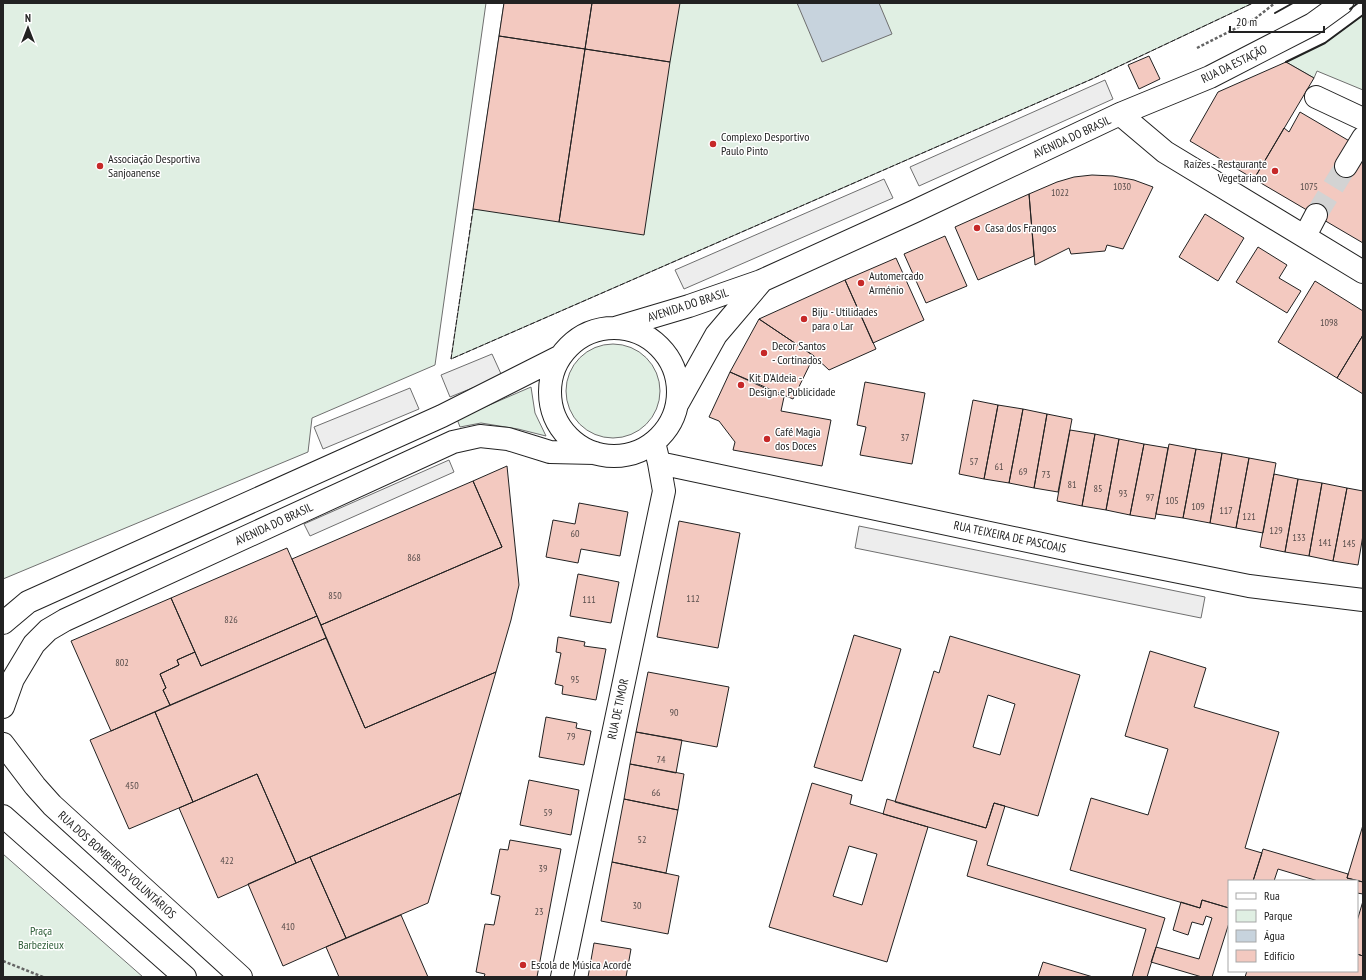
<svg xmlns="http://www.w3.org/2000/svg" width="1366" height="980" viewBox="0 0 1366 980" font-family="'PT Sans Narrow',sans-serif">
	<rect width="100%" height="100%" fill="#fff"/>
	<path fill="#e0efe3" stroke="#6f6f6f" d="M3,3H486L435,365L312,418L308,452L3,579Z
		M504,3H1253L1092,79L451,359Z
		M1363,15V90L1317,71L1314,78L1286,62L1325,43Z
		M566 391a47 47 0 1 1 94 0a47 47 0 1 1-94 0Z
		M531,387L535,413L546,436L518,429L481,423L460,427L457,419Z
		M3,854L143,977H3Z"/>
	<path fill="#ededed" stroke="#6f6f6f" d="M1105,80L1113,99L919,186L910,167Z
		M884,179L893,198L684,289L675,270Z
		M492,354L502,376L450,397L441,375Z
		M410,388L419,409L323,449L314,427Z
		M449,460L454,472L310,536L304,524Z
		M859,526L1205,597L1201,618L855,548Z"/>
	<path fill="#c7d3dd" stroke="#6f6f6f" d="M797,3H879L892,34L822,62Z"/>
	<path fill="#f3c9c0" stroke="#222" fill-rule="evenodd" d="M504,3H592L585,49L499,36Z
		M592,3H680L670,62L585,49Z
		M499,36L585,49L559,222L473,209Z
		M585,49L670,62L644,235L559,222Z
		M1149,56L1160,79L1139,89L1128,65Z
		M1286,62L1314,78L1254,179L1190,141L1218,92Z
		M1300,112L1363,149V243L1254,179L1284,128L1289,132Z
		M1092,175L1113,176L1134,180L1153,187L1123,249L1107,245L1105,251L1071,254L1069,248L1035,265L1029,194L1057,182L1074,177Z
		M1029,194L1034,256L978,280L955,227Z
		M1205,214L1244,238L1218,281L1179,257Z
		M945,236L967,286L926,303L904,254Z
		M1258,247L1287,265L1279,278L1301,291L1287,313L1236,282Z
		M896,258L924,320L873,343L845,280Z
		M845,280L876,349L829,370L814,356L759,319Z
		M1315,281L1363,311V335L1337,378L1278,342Z
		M759,319L814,356L793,399L730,372Z
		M1363,335V394L1337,378Z
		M730,372L784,397L781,411L831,420L822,466L733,450L735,442L719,421L709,417Z
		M865,382L925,393L912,464L860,455L866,427L857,425Z
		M973,400L998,405L984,479L959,474Z
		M998,405L1023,409L1009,483L984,479Z
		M1023,409L1047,414L1034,488L1009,483Z
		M1047,414L1072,419L1058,492L1034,488Z
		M1070,430L1095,434L1082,506L1057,501Z
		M1095,434L1119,439L1106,510L1082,506Z
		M1119,439L1144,444L1130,515L1106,510Z
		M1144,444L1168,448L1155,519L1130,515Z
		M1169,444L1196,449L1183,518L1156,514Z
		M1196,449L1222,453L1210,523L1183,518Z
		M1222,453L1249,458L1236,528L1210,523Z
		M1249,458L1276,463L1263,533L1236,528Z
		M507,466L519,585L511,620L496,672L365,728L321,625L502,547L473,481Z
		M1274,474L1298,479L1285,552L1260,547Z
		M1298,479L1322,483L1309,556L1285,552Z
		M473,481L502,547L321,625L292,559Z
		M1322,483L1347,488L1333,561L1309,556Z
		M1347,488L1363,491V535L1358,565L1333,561Z
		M579,503L628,512L620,556L581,549L578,563L546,557L553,520L575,524Z
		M679,521L740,533L718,648L657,637Z
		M287,548L317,616L201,666L171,598Z
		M578,574L619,582L611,623L570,616Z
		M171,598L195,652L177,660L179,665L160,674L166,688L163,690L170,705L111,731L71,641Z
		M317,616L326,638L170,705L163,690L166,688L160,674L179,665L177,660L195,652L201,666Z
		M854,635L901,649L862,781L814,767Z
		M950,636L1080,675L1038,816L994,803L986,828L895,802L934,671L939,673ZM988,695L1015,704L1000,755L973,747Z
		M558,637L585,642L584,646L606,649L596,700L562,694L563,686L555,684L561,653L556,652Z
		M326,638L365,728L496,672L461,793L296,863L257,774L193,802L155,712Z
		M1150,651L1206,668L1194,707L1279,732L1245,848L1262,853L1253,881H1229V908L1202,900L1200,908L1070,870L1091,798L1148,815L1168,749L1125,736Z
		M648,672L729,687L717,747L636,732Z
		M155,712L193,802L129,829L90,740Z
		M546,717L577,723L576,728L591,731L584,765L539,757Z
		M636,732L682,740L676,773L630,764Z
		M630,764L684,774L678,810L624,799Z
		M257,774L296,863L218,898L179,808Z
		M529,780L579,790L571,835L520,825Z
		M812,783L852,795L850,804L928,827L887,962L769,927ZM849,846L877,854L862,905L833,896Z
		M461,793L428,903L346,938L310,857Z
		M624,799L678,810L666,873L612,862Z
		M887,799L986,828L994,803L1005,806L987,865L1165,918L1147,977H1132L1146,929L967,876L977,841L883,814Z
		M1363,825V882L1347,878Z
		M510,840L561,849L537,977H484L485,974L476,972L485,924L494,925L500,896L491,894L500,849L508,850Z
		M1263,849L1348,874L1347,878L1363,882V894L1357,893V881H1318L1278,869L1274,881H1253Z
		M310,857L346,938L283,966L248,884Z
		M612,862L679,876L668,934L601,921Z
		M1202,900L1229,908V923L1212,977H1202L1151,962L1156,947L1199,959L1212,918L1206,916L1203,925L1192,922L1188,935L1173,930L1181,902L1200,908Z
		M1363,901V956L1357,954V921Z
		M401,915L428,977H339L326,947Z
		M594,943L631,949L626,977H588Z
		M1357,954L1363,956V977H1245L1247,971H1357Z
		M1043,962L1093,977H1038Z"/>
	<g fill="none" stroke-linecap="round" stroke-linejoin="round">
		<path stroke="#d3d3d3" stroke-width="22" stroke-dasharray="22 11" stroke-linecap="butt" d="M1316,215L1346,166"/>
		<g stroke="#222" stroke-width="24">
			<path id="minor" d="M1316,97L1363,119
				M1120,114L1210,77L1313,24L1342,3
				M1346,166L1363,138
				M1305,236L1316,215
				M550 392a64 64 0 1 1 128 0a64 64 0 1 1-128 0Z
				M615,328L689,306L761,281L913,212L1120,114L1165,152L1363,272
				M678,403L716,335L761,282
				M659,463L1084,553L1249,586L1363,600
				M3,623L28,602L442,416L559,357
				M3,707L13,679L34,644L48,630L65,620L453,442L480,436L508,439L550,452L595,453
				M3,744L35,786L52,805L241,977
				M3,816L185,977
				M562,977L664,491L659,463L654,442"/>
		</g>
		<path stroke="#646464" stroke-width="2.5" stroke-dasharray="3 2" stroke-linecap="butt" d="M1197,48L1256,18L1275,3
			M3,961L43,977"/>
		<use href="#minor" stroke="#fff" stroke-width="22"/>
		<path stroke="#222" stroke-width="1" stroke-dasharray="5 2" stroke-linecap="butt" d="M473,209L451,359L1092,79L1253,3"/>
		<path stroke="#222" stroke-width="2" d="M1350,9L1358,3
			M1275,13L1293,3
			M1286,62L1325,43L1363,15"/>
	</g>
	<g fill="#c62828" stroke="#fff" stroke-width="1.5">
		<circle cx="713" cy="144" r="4"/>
		<circle cx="100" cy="166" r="4"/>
		<circle cx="1275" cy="171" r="4"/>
		<circle cx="977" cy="228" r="4"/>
		<circle cx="861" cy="283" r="4"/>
		<circle cx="804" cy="319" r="4"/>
		<circle cx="764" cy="353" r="4"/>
		<circle cx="741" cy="385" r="4"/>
		<circle cx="767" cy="439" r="4"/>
		<circle cx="523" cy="965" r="4"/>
	</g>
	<g text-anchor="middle" stroke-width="3" stroke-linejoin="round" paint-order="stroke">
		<g font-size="10" fill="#564c4a">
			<text x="1122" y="190">1030</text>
			<text x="1309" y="190">1075</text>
			<text x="1060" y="196">1022</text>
			<text x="1329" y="326">1098</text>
			<text x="905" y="441">37</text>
			<text x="974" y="465">57</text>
			<text x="999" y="470">61</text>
			<text x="1023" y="475">69</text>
			<text x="1046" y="478">73</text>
			<text x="1072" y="488">81</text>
			<text x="1098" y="492">85</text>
			<text x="1123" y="497">93</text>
			<text x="1150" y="501">97</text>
			<text x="1172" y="504">105</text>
			<text x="1198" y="510">109</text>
			<text x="1226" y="514">117</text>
			<text x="1249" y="520">121</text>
			<text x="1276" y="534">129</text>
			<text x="575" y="537">60</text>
			<text x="1299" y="541">133</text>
			<text x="1325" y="546">141</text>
			<text x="1349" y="547">145</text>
			<text x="414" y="561">868</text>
			<text x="335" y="599">850</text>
			<text x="693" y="602">112</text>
			<text x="589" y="603">111</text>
			<text x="231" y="623">826</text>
			<text x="122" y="666">802</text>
			<text x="575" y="683">95</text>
			<text x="674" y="716">90</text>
			<text x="571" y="740">79</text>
			<text x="661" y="763">74</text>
			<text x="132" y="789">450</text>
			<text x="656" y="796">66</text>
			<text x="548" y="816">59</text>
			<text x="642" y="843">52</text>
			<text x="227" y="864">422</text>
			<text x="543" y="872">39</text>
			<text x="637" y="909">30</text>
			<text x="539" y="915">23</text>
			<text x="288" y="930">410</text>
		</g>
		<g font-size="12" fill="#222" stroke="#fff">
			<text transform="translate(1234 64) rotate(-26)" y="4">RUA DA ESTAÇÃO</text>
			<text transform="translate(1072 137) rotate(-25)" y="4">AVENIDA DO BRASIL</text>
			<text transform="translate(688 305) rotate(-18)" y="4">AVENIDA DO BRASIL</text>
			<text transform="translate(274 524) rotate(-25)" y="4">AVENIDA DO BRASIL</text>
			<text transform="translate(1010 537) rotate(12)" y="4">RUA TEIXEIRA DE PASCOAIS</text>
			<text transform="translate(618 709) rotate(-78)" y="4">RUA DE TIMOR</text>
			<text transform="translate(117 865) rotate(42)" y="4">RUA DOS BOMBEIROS VOLUNTÁRIOS</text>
		</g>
		<g font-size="12" fill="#222" stroke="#fff" text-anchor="start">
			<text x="721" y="141">Complexo Desportivo<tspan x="721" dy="14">Paulo Pinto</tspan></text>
			<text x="108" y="163">Associação Desportiva<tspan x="108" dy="14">Sanjoanense</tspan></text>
			<text x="1267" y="168" text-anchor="end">Raízes - Restaurante<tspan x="1267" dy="14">Vegetariano</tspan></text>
			<text x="985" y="232">Casa dos Frangos</text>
			<text x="869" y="280">Automercado<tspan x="869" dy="14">Arménio</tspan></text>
			<text x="812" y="316">Biju - Utilidades<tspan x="812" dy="14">para o Lar</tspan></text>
			<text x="772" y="350">Decor Santos<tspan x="772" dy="14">- Cortinados</tspan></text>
			<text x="749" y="382">Kit D'Aldeia -<tspan x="749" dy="14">Design e Publicidade</tspan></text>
			<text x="775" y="436">Café Magia<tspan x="775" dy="14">dos Doces</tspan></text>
			<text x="531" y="969">Escola de Música Acorde</text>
		</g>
		<g font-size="12" fill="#2f5e38" stroke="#fff">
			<text x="41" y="935">Praça<tspan x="41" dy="14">Barbezieux</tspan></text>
		</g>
	</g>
	<rect width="1366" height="980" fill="none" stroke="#222222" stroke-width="8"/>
	<rect x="1228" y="880" width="130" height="92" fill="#ffffff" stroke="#a7a7a7"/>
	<rect x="1236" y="893" width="20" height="6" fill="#ffffff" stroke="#a7a7a7"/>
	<text x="1264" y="900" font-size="12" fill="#222222">Rua</text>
	<rect x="1236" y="910" width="20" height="12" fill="#e0efe3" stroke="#a7a7a7"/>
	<text x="1264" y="920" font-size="12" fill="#222222">Parque</text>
	<rect x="1236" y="930" width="20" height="12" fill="#c7d3dd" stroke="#a7a7a7"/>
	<text x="1264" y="940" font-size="12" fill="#222222">Água</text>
	<rect x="1236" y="950" width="20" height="12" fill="#f3c9c0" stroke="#a7a7a7"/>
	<text x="1264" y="960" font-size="12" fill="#222222">Edifício</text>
	<g transform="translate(28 28)" stroke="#ffffff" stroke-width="3" paint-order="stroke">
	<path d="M0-3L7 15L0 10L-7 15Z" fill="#222222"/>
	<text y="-6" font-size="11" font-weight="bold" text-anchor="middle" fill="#222222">N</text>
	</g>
	<path d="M1230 26v6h94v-6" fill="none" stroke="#222222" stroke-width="2"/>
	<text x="1236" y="26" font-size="12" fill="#222222" stroke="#ffffff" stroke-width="3" paint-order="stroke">20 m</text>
</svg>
